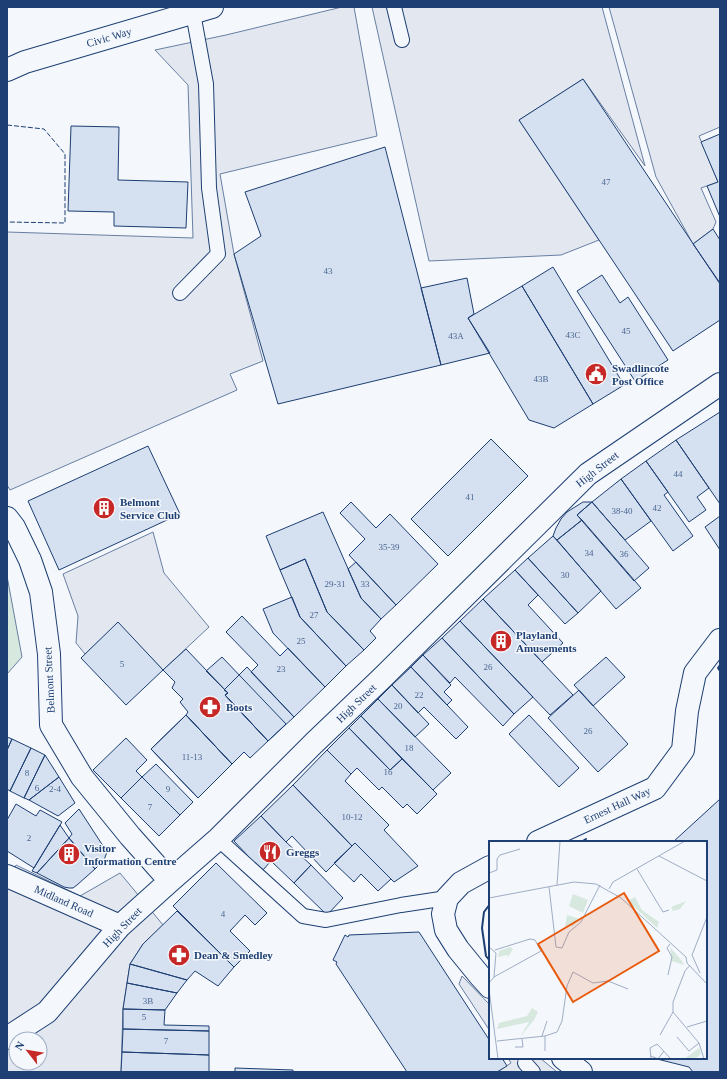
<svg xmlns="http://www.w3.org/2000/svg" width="727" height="1079" viewBox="0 0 727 1079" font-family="'Times New Roman',serif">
	<rect width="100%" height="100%" fill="#f4f7fb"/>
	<path fill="#d7e8df" stroke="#687fa3" d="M7,576L22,657L7,674Z"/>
	<path fill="#e3e8f0" stroke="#687fa3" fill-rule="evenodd" d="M342,7H354L377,136L220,174L234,254L263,361L230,374L237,390L10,490L7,485V232L193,238L188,85L155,50L226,35Z
		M372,7H602L645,166L583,79L519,120L599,240L561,255L429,261Z
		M609,7H720V127L699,136L718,182L701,188L716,222L713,229L693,244L656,177Z
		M153,532L164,573L209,627L163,670L118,623L85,654L76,643L78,616L63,574Z
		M16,865L80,896L120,873L163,925L143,944L130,964L123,1009L121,1072H7V882ZM16,1039H40V1063H16Z
		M462,976L490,1005V1031L459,984Z
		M508,1058H540L557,1072H497L511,1063Z"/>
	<path fill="#d5e0f0" stroke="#1d3f73" d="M583,79L720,284V320L673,351L519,120Z
		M71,126L119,127L118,180L188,182L186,228L114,226V212L68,211Z
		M720,134V217L707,186L718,182L701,142Z
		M385,147L441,365L278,404L234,254L261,236L245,192Z
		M713,229L720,240V283L693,244Z
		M553,267L624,385L593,404L522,286Z
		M602,275L620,303L628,297L668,360L635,381L577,291Z
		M467,278L474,314L468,318L490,353L441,365L421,288Z
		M522,286L593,404L554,428L529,420L468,318Z
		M720,412V504L676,440Z
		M491,439L528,476L448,556L411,519Z
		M676,440L709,488L697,497L706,510L689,522L646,461Z
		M148,446L180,514L59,570L28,501Z
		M646,461L668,492L664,495L693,536L673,551L621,479Z
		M621,479L651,521L625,540L592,502Z
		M351,502L376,528L390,514L438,564L396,605L349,555L365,539L340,513Z
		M583,502H592L577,515L582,520L557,540L553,536L556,528L561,519L567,512Z
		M592,502L649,568L634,581L577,515Z
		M323,512L361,598L381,619L370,631L376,638L364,650L327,612L305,559L280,570L266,536Z
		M720,516V550L705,527Z
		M582,520L641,588L616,609L557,540Z
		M553,536L601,591L578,613L528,558Z
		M528,558L578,613L565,624L515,570Z
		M305,559L327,612L364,650L346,666L300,617L280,570Z
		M356,562L396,605L381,619L361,598L348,569Z
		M515,570L538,595L528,605L563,643L542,662L483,599Z
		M292,597L300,617L346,666L325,687L273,633L263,609Z
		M483,599L573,695L550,715L460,621Z
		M242,616L280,656L288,648L325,687L294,717L251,672L258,665L226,632Z
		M460,621L533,697L514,714L442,638Z
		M118,622L163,670L126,705L81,658Z
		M442,638L514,714L503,726L455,677L450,683L423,655Z
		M186,649L228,693L225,695L268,741L250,758L244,752L232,764L186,715L188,712L180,702L183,699L172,688L175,682L163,670Z
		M423,655L451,685L444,692L452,700L447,705L411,667Z
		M222,657L286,724L268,741L225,695L228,693L206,671Z
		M606,657L625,677L593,706L574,685Z
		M247,667L294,717L268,741L225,695L228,693L224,690Z
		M411,667L468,727L456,739L424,707L418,713L392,685Z
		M392,685L429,724L415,737L378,699Z
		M579,690L628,744L598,772L548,718Z
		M378,699L451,773L433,790L361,716Z
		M186,715L232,764L198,798L151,749Z
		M186,715L232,764L198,798L151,749Z
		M529,715L579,768L559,787L509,734Z
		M361,716L402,759L390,770L349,728Z
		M349,728L390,770L402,759L437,794L417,814L407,804L403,808L382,787L379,790L357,768L351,774L327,750Z
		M7,737L12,739L7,750Z
		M126,738L147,760L136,771L142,777L121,798L93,770Z
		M12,739L31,748L10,791L7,789V750Z
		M31,748L45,755L24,798L10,791Z
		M327,750L351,774L345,781L389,825L384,830L418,866L394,882L355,843L352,846L293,785Z
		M45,755L59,777L29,800L24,798Z
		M156,764L193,802L180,815L142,777Z
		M59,777L75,803L58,816L29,800Z
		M142,777L180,815L159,836L121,798Z
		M293,785L352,846L326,872L292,836L286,842L261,816Z
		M720,799V1072H693L689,1067L653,1058H706V842H673Z
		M16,804L36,816L40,810L62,822L34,868L7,851V820Z
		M79,809L107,852L104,860L95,869L69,838L72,834L65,823Z
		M261,816L286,842L311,865L294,883L271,861L262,871L234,841Z
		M60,825L69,838L37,873L32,871Z
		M69,838L95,869L77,885L73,888H69L64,887L37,873Z
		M355,843L391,879L378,891L361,874L354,882L334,863Z
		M216,863L267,913L255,925L245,915L230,931L250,951L234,967L173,906Z
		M311,865L343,898L327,915L294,883Z
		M177,911L234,967L218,986L195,971L187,980L130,964L143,944Z
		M419,932L490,1041V1058H502L507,1066L497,1072H407L336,964L337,962L333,960L345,935L348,937L349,935Z
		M130,964L187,980L177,993L127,983Z
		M127,983L177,993L165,1010L123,1009Z
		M123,1009L165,1010L164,1025L209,1026V1031L123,1029Z
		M123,1029L209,1031V1055L122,1052Z
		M122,1052L209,1055V1072H121Z
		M235,1068L293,1070V1072H235Z"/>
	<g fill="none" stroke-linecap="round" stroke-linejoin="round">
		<g stroke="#1d3f73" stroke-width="16">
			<path id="lane" d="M394,7L402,40
				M180,293L218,254L209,188L206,84L193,13
				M218,839L303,916L326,920L401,905L447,898
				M525,1063L533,1072"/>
		</g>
		<g stroke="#1d3f73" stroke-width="24">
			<path id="street" d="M7,518L14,527L30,560L41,592L49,654L51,725L82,777L130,836L170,881
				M538,842L655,788L683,750L687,711L695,673L720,640
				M490,867L461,883L447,898L443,914L446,930L458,949L480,976L490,987
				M7,876L120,926
				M7,1038L47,1012L120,926L170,881L218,839L314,743L382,678L588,474L720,384
				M563,1058L581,1072"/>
		</g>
		<g stroke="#1d3f73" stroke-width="24">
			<path id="primary" d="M7,70L25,62L212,7"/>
		</g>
		<use href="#lane" stroke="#f4f7fb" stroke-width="14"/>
		<use href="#street" stroke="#f4f7fb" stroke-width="22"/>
		<use href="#primary" stroke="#f4f7fb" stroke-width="22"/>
		<path stroke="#1d3f73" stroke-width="1" stroke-dasharray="5 2" stroke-linecap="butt" d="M7,125L44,129L65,154V223L7,222"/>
		<path stroke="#1d3f73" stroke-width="2" d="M720,665L718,668L720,671
			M581,842L586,839
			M490,904L484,912L482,928L486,956L490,961"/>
	</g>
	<defs>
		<g id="civic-disc" transform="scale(1.15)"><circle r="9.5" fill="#c62828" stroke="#f4f7fb"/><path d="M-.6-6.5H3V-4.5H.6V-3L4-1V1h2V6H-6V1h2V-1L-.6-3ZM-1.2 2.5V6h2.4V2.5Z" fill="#fff"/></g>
		<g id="building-disc" transform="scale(1.15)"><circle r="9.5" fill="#c62828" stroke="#f4f7fb"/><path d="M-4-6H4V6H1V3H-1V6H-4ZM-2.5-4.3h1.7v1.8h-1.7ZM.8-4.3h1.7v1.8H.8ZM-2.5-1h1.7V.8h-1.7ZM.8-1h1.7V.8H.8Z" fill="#fff"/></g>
		<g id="pharmacy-disc" transform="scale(1.15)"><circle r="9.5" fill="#c62828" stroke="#f4f7fb"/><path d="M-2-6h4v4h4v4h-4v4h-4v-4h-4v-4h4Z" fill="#fff"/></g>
		<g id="restaurant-disc" transform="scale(1.15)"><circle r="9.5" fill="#c62828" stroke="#f4f7fb"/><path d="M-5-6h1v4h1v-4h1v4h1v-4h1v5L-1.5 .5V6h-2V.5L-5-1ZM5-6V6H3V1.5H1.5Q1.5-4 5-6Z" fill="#fff"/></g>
	</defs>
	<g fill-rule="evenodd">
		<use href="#civic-disc" x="596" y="374"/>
		<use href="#building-disc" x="104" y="508"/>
		<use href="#building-disc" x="501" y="641"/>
		<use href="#pharmacy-disc" x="210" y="707"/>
		<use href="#restaurant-disc" x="270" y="852"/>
		<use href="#building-disc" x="69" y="854"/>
		<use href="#pharmacy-disc" x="179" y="955"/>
	</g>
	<g text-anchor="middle" stroke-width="3" stroke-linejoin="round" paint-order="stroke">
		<g font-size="9" fill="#4b6792">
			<text x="606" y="185">47</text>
			<text x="328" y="274">43</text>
			<text x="626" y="334">45</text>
			<text x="573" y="338">43C</text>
			<text x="456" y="339">43A</text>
			<text x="541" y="382">43B</text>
			<text x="678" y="477">44</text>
			<text x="470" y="500">41</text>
			<text x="657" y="511">42</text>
			<text x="622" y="514">38-40</text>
			<text x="389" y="550">35-39</text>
			<text x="589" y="556">34</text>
			<text x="624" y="557">36</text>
			<text x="565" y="578">30</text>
			<text x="335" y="587">29-31</text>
			<text x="365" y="587">33</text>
			<text x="314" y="618">27</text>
			<text x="301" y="644">25</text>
			<text x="122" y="667">5</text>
			<text x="488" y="670">26</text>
			<text x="281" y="672">23</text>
			<text x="419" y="698">22</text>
			<text x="398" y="709">20</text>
			<text x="588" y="734">26</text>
			<text x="409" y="751">18</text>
			<text x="192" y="760">11-13</text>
			<text x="388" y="775">16</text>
			<text x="27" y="776">8</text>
			<text x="37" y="791">6</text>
			<text x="55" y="792">2-4</text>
			<text x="168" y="792">9</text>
			<text x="150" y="810">7</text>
			<text x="352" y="820">10-12</text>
			<text x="29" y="841">2</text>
			<text x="223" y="917">4</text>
			<text x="148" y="1004">3B</text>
			<text x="144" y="1020">5</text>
			<text x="166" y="1044">7</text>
		</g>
		<g font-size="11" fill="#1d3f73" stroke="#f4f7fb">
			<text transform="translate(109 37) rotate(-16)" y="4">Civic Way</text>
			<text transform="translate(597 469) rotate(-38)" y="4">High Street</text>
			<text transform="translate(49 680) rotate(-93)" y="4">Belmont Street</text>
			<text transform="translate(356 703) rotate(-44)" y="4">High Street</text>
			<text transform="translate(617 805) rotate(-25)" y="4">Ernest Hall Way</text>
			<text transform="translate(64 901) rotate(24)" y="4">Midland Road</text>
			<text transform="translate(122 927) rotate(-46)" y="4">High Street</text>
		</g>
		<g font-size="11" font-weight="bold" fill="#1d3f73" stroke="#f4f7fb" text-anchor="start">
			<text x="612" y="372">Swadlincote<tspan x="612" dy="13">Post Office</tspan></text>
			<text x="120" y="506">Belmont<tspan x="120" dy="13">Service Club</tspan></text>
			<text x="516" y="639">Playland<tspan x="516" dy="13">Amusements</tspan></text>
			<text x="226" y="711">Boots</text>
			<text x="84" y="852">Visitor<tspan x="84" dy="13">Information Centre</tspan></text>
			<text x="286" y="856">Greggs</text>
			<text x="194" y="959">Dean &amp; Smedley</text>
		</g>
	</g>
	<g transform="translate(489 841)">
		<rect width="218" height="218" fill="#f4f7fb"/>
		<path d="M84,53L99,59L94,72L80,65ZM146,56L153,69L170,81L168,87L139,60ZM197,60L191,68L184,70L182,66ZM78,74L91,78L84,85H76ZM21,106L24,108L19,116L18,114L9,116L10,110ZM181,106L193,120L195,124L183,120ZM43,167L49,171L45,179L31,196L40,181L8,188L10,182L38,175ZM210,207L212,212L209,216L195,218Z" fill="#d7e8df"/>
		<path fill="none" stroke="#9eadc5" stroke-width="1" d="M170,15L218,40M148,28L174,71L180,69M0,32L8,29V18L11,14L31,8M68,44L71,0M60,46L67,106L73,107L80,91L92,81L111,44M120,48L124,41L196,0M0,57L85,41L107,43L132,57L197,116M0,106L7,112L5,136M203,114L218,76M203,114L211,132M197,116L198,122L218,143M179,134L183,116L178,107L181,103M0,142L5,136L52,110L46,99L41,98L6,109M0,148L9,218M184,171L210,202L215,218M198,186L218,180M171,194L184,171V161L196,130L201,124M53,195L58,180M56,195V210M188,196L200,210L210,202M8,200L56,195L68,191L73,180L78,145L84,131L104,142L119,140L139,148M26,206H34L33,198M162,215L169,218L175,210M162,218L161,207L168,203L182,218"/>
		<path fill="#e8590c" fill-opacity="0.15" stroke="#e8590c" stroke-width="2" d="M135,52L170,110L84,161L49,103Z"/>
		<rect width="218" height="218" fill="none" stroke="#1d3f73" stroke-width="2"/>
	</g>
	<rect width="727" height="1079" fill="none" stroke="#1d3f73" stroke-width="16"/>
	<g transform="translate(28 1051) rotate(301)"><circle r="19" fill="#f4f7fb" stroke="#9eadc5"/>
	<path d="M0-3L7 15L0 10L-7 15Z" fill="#c62828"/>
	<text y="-6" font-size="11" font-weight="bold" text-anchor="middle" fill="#1d3f73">N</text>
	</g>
</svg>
